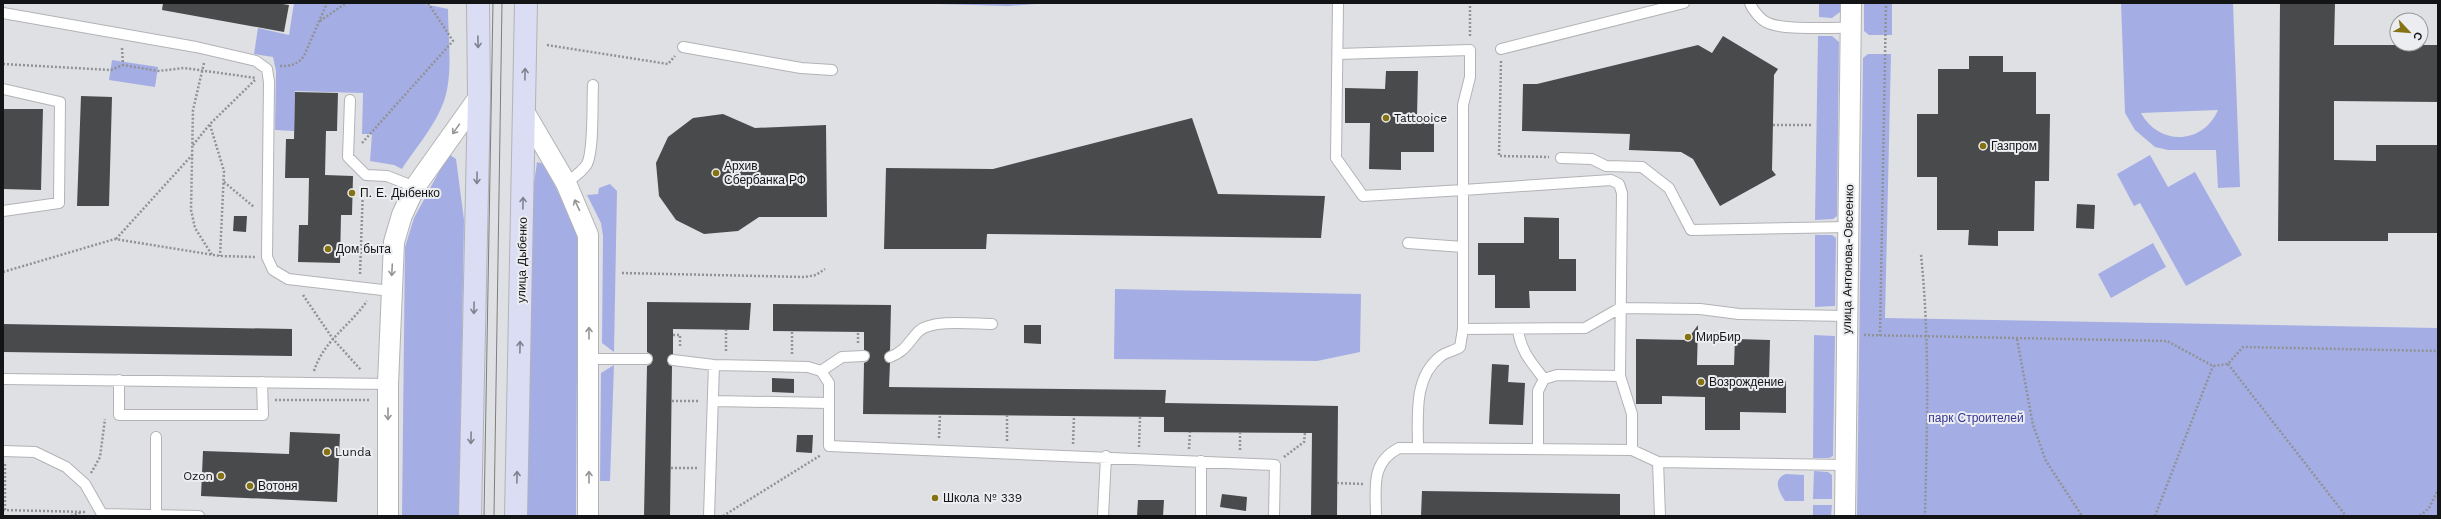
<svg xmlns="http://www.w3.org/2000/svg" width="2441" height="519" viewBox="0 0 2441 519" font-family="'Work Sans',sans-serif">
	<rect width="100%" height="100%" fill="#dfe0e3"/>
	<path fill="#a4aee5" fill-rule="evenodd" d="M294,3H420L448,9C448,37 453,71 445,98C437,124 416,147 402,169L394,165L370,161L372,134H362L363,93L295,91L294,131L275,130L276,71L273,57L254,54L258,28L289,35Z
		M902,3H1050L1008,6Z
		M1819,3H1840V12L1832,18L1819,17Z
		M1864,3H1892V35H1869L1864,31Z
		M2121,3H2233L2240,187L2218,188L2216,150H2168L2155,147L2135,130L2125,113ZM2218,110C2203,145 2159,146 2141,113Z
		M1818,36H1832L1839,42L1837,216L1833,219L1815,220Z
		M1868,54H1891L1885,318L2438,328V516H1857L1863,58Z
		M112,60L158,67L155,87L109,80Z
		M450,155L456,159L464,220L459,516H402L405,247L414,218L447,157Z
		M2150,155L2168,187L2195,172L2242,255L2186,286L2140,203L2134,206L2117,174Z
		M537,162L544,164L578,232L576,516H524L528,226Z
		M610,184L617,191L614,352L602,343L603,236L601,223L587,195L598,194L599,188Z
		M1815,235H1832L1836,238L1835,306L1815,307Z
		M2153,243L2166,267L2111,298L2098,274Z
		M1115,289L1361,294L1360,352L1317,361L1114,359Z
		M1814,335L1835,336L1833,456L1829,458H1813Z
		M614,365L610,481H600L601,373Z
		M1814,471L1828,472L1832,475V499H1813Z
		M1786,474L1804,475V501H1785C1779,492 1772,479 1786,474Z
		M1813,505H1832L1831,516H1813Z"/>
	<path fill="#494a4c" d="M163,3H276L289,5L284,32L162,10Z
		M2280,3H2335L2334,45H2438V102L2334,101V160L2376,161V145H2438V233H2388V241H2278Z
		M1723,36L1778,69L1774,75L1772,170L1776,175L1720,206L1693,159L1681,152L1629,150L1630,134L1522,131L1523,84H1537L1698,45L1712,53Z
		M1969,56H2003V72H2036V114H2050L2049,181H2035L2034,231H1998V246L1968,245L1969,230H1937V177H1917V114H1938V69H1969Z
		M1386,71H1418L1417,118H1434V152H1401V170L1369,169L1370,123H1345V88L1385,89Z
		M295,92L338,93L337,131H326L325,175L353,176L352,215H341L340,263L298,262L299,225H308L309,178H285L286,139H294Z
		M81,96L112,97L109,206H77Z
		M3,109H43L41,190L3,189Z
		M723,114L755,128L826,125L827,217H759L738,231L704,234L676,220L659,196L656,163L668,137L693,118Z
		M1192,118L1218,194L1325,196L1321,238L987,234L986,249H884L886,168L993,169Z
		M2077,204L2095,205L2094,229L2076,228Z
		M234,216H247L246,232L233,231Z
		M1524,217L1559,218V259H1576V291H1529L1530,308H1495V275H1478V243H1524Z
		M647,302L751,303L749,330L673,329V354L667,360L669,365L672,366L670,516H644L647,366L651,364L653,359L652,355L647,352Z
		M773,304L891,305L890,350L884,357L886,362L890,363L889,387L1166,390L1165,403L1338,406L1337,516H1311L1312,433L1164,432V417L863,414L864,363L868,361L870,356L869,352L864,350V332L773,331Z
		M3,324L292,329V356L3,352Z
		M1024,325H1041V344L1024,343Z
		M1698,325L1697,365H1734L1735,339L1770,340L1769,381H1786V413L1740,412V430H1705V397L1662,396V404H1636V339L1687,340Z
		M1492,364L1509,365L1508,382L1525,383L1523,425L1489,424Z
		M772,378L794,379V393L772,392Z
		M290,432L340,434L337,502L201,496L203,451L289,454Z
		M797,435H813L812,453L796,452Z
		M1422,491L1620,494V516H1421Z
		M1222,494L1247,497L1246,511L1220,507Z
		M1138,500H1164L1163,516H1137Z"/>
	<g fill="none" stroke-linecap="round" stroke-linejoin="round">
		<g stroke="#b2b3b6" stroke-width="12">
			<path id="service" d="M1338,3L1336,158L1363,196L1463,190V329L1585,328L1620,308L1700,309L1739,314L1847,316
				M1750,3C1752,9 1760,19 1766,22C1781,31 1832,27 1851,28
				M3,13L196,47L256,61L267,69L269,82L267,257L273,270L288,279L391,291
				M683,47L801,68L832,70
				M1501,49L1684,3
				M1338,54L1470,50V77L1463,105V190L1611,180L1619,184L1622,193L1620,376L1632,414V450L1399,448C1370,463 1376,488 1376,516
				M3,89L60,102L59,203L3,211
				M350,100L348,157L366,175L387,176L415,187
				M1561,158L1592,159L1606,166L1642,167L1669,188L1691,230L1849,227
				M566,183C574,177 582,172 587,164C594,150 592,103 593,85
				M1408,243L1463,247
				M1518,329C1520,350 1531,362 1544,379
				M890,357C905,352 909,341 919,331C933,319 974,324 992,324
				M589,359H647
				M673,360L714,365L808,367L821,371L829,383V446L1275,465L1274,516
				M821,371L842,357L864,356
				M3,379L388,384
				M119,380V415H263L262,382
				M713,401L829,403
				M156,437V515
				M1418,448C1418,416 1413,377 1441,356C1446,352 1454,351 1460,347L1463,329
				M1538,449V391L1544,379L1557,375L1620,376
				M1632,450L1658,462L1660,516
				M3,451L35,452L66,467L85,484L102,514
				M1658,462L1845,465
				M102,516V514L199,516
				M709,516L714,365
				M1103,516L1106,456
				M1201,516V461"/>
		</g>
		<g stroke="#b2b3b6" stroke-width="22">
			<path id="minor" d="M525,113L566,183L588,235V516
				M388,516V384L394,242L402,215L415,187L479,97
				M1845,516L1851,3"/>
		</g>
		<g stroke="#b2b3b6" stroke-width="24">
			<path id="secondary" d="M470,516L479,97L478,3
				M516,516L526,3"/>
		</g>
		<path stroke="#919295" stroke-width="2.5" stroke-dasharray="2 2" stroke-linecap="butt" d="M320,21L346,3
			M1470,36V3
			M547,45L668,64L675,56
			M122,48L123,65L158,71L184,68L256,78
			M1501,61L1499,156L1549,157
			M204,63L193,110L191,210L195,228L212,255
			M3,64L111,70L123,65
			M280,66C291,66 297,65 304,56L327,3
			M210,125L224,171L220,256
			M1773,125H1813
			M362,143L453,41L428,3
			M193,145L210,124L255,80
			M224,182L254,207
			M116,239L193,154
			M1921,255C1930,342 1927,429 1925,516
			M3,272L115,239L220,256L255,257
			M622,273L805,277L816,275L825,269
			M360,274L363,187
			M303,295L333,339L361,370
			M673,335H680V348
			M1864,335L2167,341L2213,366L2228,364L2243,347L2438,351
			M1880,336L1886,3
			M2017,339L2033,425L2046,461L2082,516
			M858,343V332
			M726,351V330
			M792,354V331
			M2228,364L2346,516
			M314,371C324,340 349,327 367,301
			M275,400H370
			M672,401H699
			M939,438L940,414
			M1007,441V415
			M1073,444L1074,416
			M1139,447L1140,417
			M1189,449L1190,432
			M1240,450V433
			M1284,457L1304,442L1305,433
			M671,468H699
			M91,473L100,457L105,419
			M1337,483L1363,484
			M3,510L86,512
			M5,510V463
			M71,516L82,512
			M723,516L821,455
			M2155,516L2213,366
			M2420,516L2429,508L2438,490"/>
		<use href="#service" stroke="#fff" stroke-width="10"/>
		<use href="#minor" stroke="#fff" stroke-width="20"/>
		<use href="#secondary" stroke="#daddf3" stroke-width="22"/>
		<path stroke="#7c7d80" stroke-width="1" d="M484,516L493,3
			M494,516L502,3"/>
	</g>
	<defs><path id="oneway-shaft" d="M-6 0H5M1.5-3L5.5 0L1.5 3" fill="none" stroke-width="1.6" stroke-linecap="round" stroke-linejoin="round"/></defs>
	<g stroke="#80838f">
		<use href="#oneway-shaft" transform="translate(478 42) rotate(89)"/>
		<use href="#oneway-shaft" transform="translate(525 74) rotate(-89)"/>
		<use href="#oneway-shaft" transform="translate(477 178) rotate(91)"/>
		<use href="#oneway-shaft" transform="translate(523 203) rotate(-89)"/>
		<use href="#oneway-shaft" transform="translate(474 308) rotate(91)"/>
		<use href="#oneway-shaft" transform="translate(520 347) rotate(-89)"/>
		<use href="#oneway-shaft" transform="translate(471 438) rotate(91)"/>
		<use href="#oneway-shaft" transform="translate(517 477) rotate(-89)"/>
	</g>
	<g stroke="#959596">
		<use href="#oneway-shaft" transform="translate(456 129) rotate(125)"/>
		<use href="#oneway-shaft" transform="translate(577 205) rotate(-115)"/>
		<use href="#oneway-shaft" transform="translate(392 270) rotate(93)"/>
		<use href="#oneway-shaft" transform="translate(589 333) rotate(-90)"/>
		<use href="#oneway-shaft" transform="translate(388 414) rotate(90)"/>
		<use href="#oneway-shaft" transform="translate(589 477) rotate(-90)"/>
	</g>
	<g fill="#857213" stroke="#ecedf0" stroke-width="1.5">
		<circle cx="1386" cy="118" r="4"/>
		<circle cx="1983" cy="146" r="4"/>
		<circle cx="716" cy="173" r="4"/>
		<circle cx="352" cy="193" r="4"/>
		<circle cx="328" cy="249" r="4"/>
		<circle cx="1688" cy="337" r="4"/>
		<circle cx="1701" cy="382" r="4"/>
		<circle cx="327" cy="452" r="4"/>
		<circle cx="221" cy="476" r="4"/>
		<circle cx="250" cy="486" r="4"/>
		<circle cx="935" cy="498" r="4"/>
	</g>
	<g text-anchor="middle" stroke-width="4" stroke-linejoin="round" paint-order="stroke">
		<g font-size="12" fill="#131415" stroke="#ecedf0" text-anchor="start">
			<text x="1394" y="122">Tattooice</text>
			<text x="1991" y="150">Газпром</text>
			<text x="724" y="170">Архив<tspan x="724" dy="14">Сбербанка РФ</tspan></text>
			<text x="360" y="197">П. Е. Дыбенко</text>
			<text x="336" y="253">Дом быта</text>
			<text x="1696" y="341">МирБир</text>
			<text x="1709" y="386">Возрождение</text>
			<text x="335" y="456">Lunda</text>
			<text x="213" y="480" text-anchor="end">Ozon</text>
			<text x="258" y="490">Вотоня</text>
			<text x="943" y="502">Школа № 339</text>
		</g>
		<g font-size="12" fill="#131415" stroke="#ecedf0">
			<text transform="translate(1848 259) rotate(-89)" y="4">улица Антонова-Овсеенко</text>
			<text transform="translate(522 260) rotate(-89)" y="4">улица Дыбенко</text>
		</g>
		<g font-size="12" fill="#353594" stroke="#ecedf0">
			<text x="1976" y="422">парк Строителей</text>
		</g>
	</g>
	<rect width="2441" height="519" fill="none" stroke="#131415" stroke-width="8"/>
	<g transform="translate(2409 32) rotate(116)"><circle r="19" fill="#ecedf0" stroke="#959698"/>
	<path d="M0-3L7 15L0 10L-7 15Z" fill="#857213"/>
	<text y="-6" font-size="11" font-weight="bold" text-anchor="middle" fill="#131415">С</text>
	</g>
</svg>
